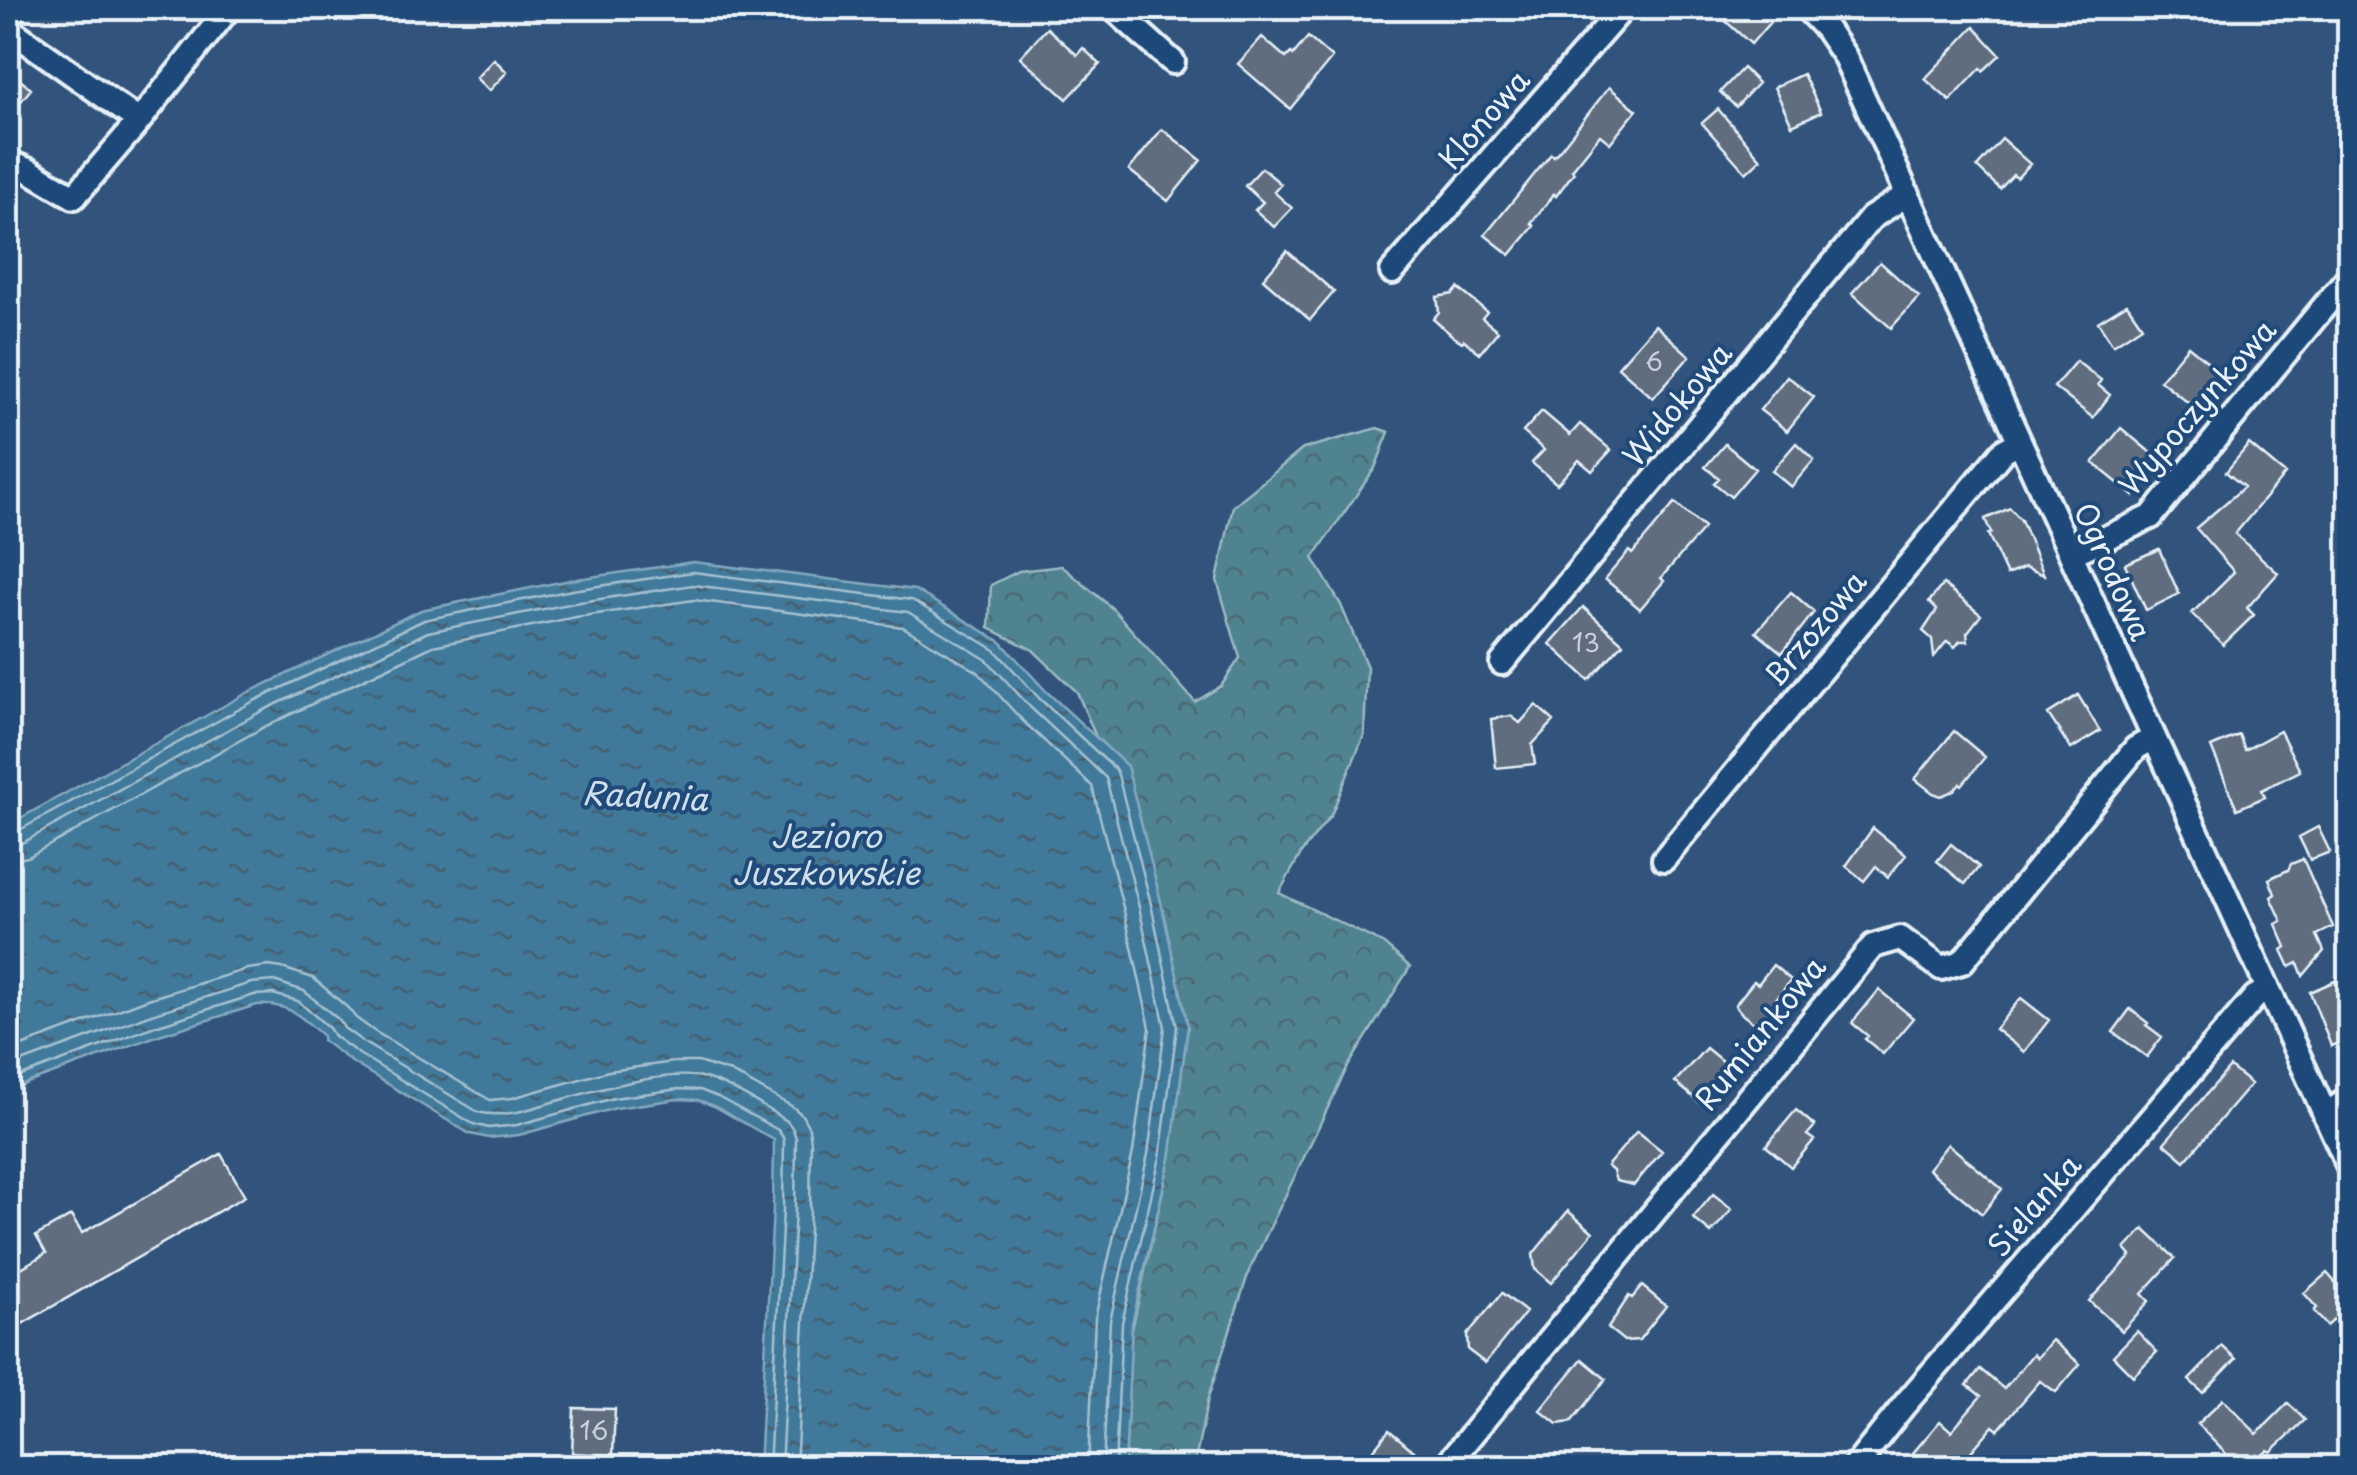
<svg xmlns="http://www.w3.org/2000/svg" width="2357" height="1475" viewBox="0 0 2357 1475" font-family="'Playpen Sans',sans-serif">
	<defs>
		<pattern id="forest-crowns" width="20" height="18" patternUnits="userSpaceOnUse" patternTransform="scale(2.5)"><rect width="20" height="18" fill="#4f8390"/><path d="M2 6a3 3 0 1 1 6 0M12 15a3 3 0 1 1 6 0" fill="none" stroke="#4b6b74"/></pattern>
		<pattern id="water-ripples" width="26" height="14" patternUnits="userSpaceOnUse" patternTransform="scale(2.5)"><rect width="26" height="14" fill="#41799a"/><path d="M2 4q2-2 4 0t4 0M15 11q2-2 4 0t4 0" fill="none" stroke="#446072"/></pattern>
	</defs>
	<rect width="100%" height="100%" fill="#32547c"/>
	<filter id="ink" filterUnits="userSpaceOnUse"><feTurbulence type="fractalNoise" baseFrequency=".01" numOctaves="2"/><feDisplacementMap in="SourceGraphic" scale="20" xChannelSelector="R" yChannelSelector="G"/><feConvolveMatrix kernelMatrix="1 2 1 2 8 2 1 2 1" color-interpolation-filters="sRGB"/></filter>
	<g filter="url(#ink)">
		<path fill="url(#forest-crowns)" stroke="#9cbac4" stroke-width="2.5" d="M1377,428L1389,432L1375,468L1313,558L1341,605L1367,667L1364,735L1331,815L1302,852L1279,893L1384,944L1410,967L1347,1068L1249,1271L1208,1398L1194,1467H1125L1131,1334L1170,1158L1188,1026L1127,767L1096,737L1077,692L1033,650L989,628L991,585L1019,571L1062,566L1113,609L1195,702L1221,686L1240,658L1217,580L1233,506L1303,449Z"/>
		<path fill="url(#water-ripples)" stroke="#84a9c0" stroke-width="2.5" d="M693,562L915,590L1001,642L1046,691L1127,766L1161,902L1188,1026L1170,1158L1132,1324L1125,1467H759L773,1209L774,1140L714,1106L698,1100L678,1099L616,1108L519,1135L489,1138L470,1134L353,1063L322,1040L323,1036C300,1016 289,1003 257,1005L159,1035L27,1083L8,1092V825L249,692L421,610L570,580Z"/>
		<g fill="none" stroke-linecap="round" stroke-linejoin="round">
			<path stroke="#a5c1d2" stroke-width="2.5" d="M8,833L16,832L254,701L424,620L572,590L693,572L912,600L995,650L1039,698L1117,771L1151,904L1177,1027L1160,1157L1122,1323L1115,1468
				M8,846L22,843L260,712L428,632L574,603L693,585L908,612L987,660L1030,707L1106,778L1139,907L1165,1027L1148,1154L1110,1321L1103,1468
				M8,861L28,857L266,726L433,646L576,617L694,600L903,627L978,672L1019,717L1092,786L1124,911L1150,1028L1133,1152L1095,1318L1088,1468
				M8,1051L148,999L247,969L269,966L282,968L313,978L348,1008L356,1018L374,1031L490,1100L512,1098L609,1071L674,1062H698L731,1072L793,1107L802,1115L809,1128L811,1142L810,1211L796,1468
				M8,1067L152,1014L251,983L274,981L304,991L338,1019L344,1028L366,1044L478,1112C503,1119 529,1109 553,1102C591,1092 667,1068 705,1078C733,1086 762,1106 787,1121L793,1129L796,1138L795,1210L781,1468
				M8,1081L155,1026L254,995L273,994L298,1001L329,1028L334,1036L359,1054L473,1124L489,1128L517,1125L614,1098L679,1089L700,1090L718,1097L778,1130L784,1139L783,1210L769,1468"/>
		</g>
		<path fill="#5f6d7f" stroke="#e8f1f8" stroke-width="2.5" d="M1711,8H1754L1770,22L1751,44Z
			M1974,27L2000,55L1983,71L1981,68L1950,101L1925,79Z
			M1047,28L1077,55L1083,48L1100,64L1067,99L1020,57Z
			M1262,37L1286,58L1291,53L1293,55L1308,37L1332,58L1290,109L1238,64Z
			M494,59L507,72L489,91L476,78Z
			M1743,68L1758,83L1736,107L1720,92Z
			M8,70L31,89L8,117Z
			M1803,74L1821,112L1792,125L1774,87Z
			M1609,87L1637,110L1610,143L1600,135L1572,170L1574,172L1556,196L1554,194L1531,223L1534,226L1510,255L1485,235L1551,154L1554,156L1562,147Z
			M1718,109L1761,159L1746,173L1702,123Z
			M1162,129L1201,160L1168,201L1129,170Z
			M2002,139L2030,164L2017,178L2013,175L2000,189L1977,167Z
			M1262,168L1281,184L1274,192L1292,208L1274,227L1255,210L1263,202L1245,186Z
			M1287,251L1334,292L1310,320L1263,279Z
			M1880,262L1919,297L1891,328L1852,293Z
			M1458,288L1487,312L1482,318L1498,331L1480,353L1464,340L1462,342L1454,337L1433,319L1439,312L1437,297L1453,294Z
			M2127,304L2142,326L2113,345L2098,322Z
			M1655,325L1690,356L1653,398L1618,367Z
			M2188,346L2229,379L2201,413L2160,380Z
			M2076,361L2101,380L2098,385L2110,395L2093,418L2054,387Z
			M1787,376L1814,397L1787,431L1760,410Z
			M1542,411L1570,435L1580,424L1611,450L1592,471L1579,460L1557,484L1532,463L1544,450L1523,432Z
			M2121,428L2162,462L2134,496L2093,463Z
			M1796,443L1814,460L1791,487L1772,471Z
			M1725,444L1755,469L1731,497L1714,483L1719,478L1705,467Z
			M2249,444L2285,474L2235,534L2278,573L2247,608L2254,615L2223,645L2192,613L2234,572L2196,528L2244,487L2226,472Z
			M1675,503L1704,528L1661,578L1664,581L1640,609L1605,579L1629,551L1632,554Z
			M2010,508L2021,520L2044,575L2025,567L2007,575L1988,534L1991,533L1985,519Z
			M2159,549L2179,594L2146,610L2125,564Z
			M1943,584L1981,615L1967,633L1968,641H1960L1955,647L1947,641L1934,657L1932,639L1923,631L1937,610L1929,602Z
			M1791,592L1814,612L1782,653L1756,632Z
			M1583,607L1623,643L1589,680L1550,644Z
			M2078,695L2100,731L2071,749L2048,714Z
			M1536,705L1554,721L1532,745L1535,764L1496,768L1491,719L1511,716L1520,723Z
			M1954,731L1985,757L1962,785L1960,783L1953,791L1941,796L1933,793L1915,779Z
			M2280,731L2300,771L2262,790L2265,797L2237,809L2211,747L2239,735L2245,750Z
			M2318,827L2330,852L2310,860L2299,837Z
			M1873,828L1906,855L1888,877L1876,866L1864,881L1846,866Z
			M1951,844L1979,867L1965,884L1937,861Z
			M2303,859L2333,927L2317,935L2324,951L2303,976L2298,963L2290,967L2282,950L2286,947L2276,924L2282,921L2271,897L2275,894L2269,879L2288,870L2291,864Z
			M1773,965L1791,980L1776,999L1778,1001L1758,1026L1743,1015L1735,1005L1754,981L1758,984Z
			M2335,981L2350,1013V1038L2331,1046L2310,992Z
			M1879,990L1913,1018L1883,1054L1865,1039L1868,1036L1852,1023Z
			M2021,998L2049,1020L2024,1052L1995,1029Z
			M2130,1009L2148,1023L2146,1025L2162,1037L2147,1057L2113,1032Z
			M1706,1048L1728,1066L1699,1102L1675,1082Z
			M2230,1067L2251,1084L2185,1161L2164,1143Z
			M1796,1110L1815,1126L1807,1135L1814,1140L1791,1167L1766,1146Z
			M1637,1131L1662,1151L1634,1185L1616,1181L1613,1171L1607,1166Z
			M1948,1144L2002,1189L1982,1214L1928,1169Z
			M221,1154L245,1196L8,1332V1276L46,1253L36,1236L71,1216L82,1233Z
			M1713,1194L1732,1209L1711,1233L1693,1218Z
			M1568,1211L1593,1232L1551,1283L1535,1269L1533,1254Z
			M2144,1229L2175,1258L2142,1294L2149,1301L2122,1331L2089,1301L2131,1256L2125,1249Z
			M2327,1273L2340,1288L2350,1280V1306L2327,1326L2314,1311L2317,1308L2304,1293Z
			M1642,1286L1666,1306L1639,1340L1624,1341L1608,1328L1629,1296L1632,1298Z
			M1502,1293L1526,1312L1485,1363L1468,1350L1467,1335Z
			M2137,1331L2157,1352L2133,1376L2113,1356Z
			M2052,1340L2080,1364L2056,1392L2040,1381L1998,1430L1993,1426L1957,1468H1929L1913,1453L1940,1421L1951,1431L1981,1396L1967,1385L1980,1369L2004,1389L2033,1354L2037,1358Z
			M2222,1346L2236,1359L2203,1393L2189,1380Z
			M1582,1359L1606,1379L1571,1422L1557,1424L1540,1410Z
			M2223,1399L2257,1434L2288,1403L2305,1420L2271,1452L2268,1450L2249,1468H2240L2197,1424Z
			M574,1408L615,1409L613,1455L572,1453Z
			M1389,1430L1415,1452L1402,1468H1359Z"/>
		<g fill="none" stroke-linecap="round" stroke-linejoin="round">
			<g stroke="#e8f1f8" stroke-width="30">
				<path id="minor" d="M1113,8L1173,62
					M1806,8L1826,29L1845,57L2350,1169
					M8,18L12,31L139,121
					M8,162L30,171L74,197L139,121L229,8
					M1392,272L1623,8
					M2071,554L2151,517L2350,275
					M1502,663L1871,218L1908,194
					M1664,859L2003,451L2019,442
					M2325,1115L2350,1098
					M1444,1468L1873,946L1900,938L1941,968L1962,962L2136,748L2154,738
					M1854,1468L1905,1404L2255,997L2267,990"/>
			</g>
			<use href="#minor" stroke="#1f4a7a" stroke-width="22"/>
		</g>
	</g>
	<g text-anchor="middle" stroke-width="8" stroke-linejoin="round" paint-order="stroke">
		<g font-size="25" fill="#c6d0da">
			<text x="1654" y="371">6</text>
			<text x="1586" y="652">13</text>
			<text x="594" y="1440">16</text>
		</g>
		<g font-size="30" fill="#e8f1f8" stroke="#1f4a7a">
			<text transform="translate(1485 120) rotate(-49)" y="10">Klonowa</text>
			<text transform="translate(1678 405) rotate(-50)" y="10">Widokowa</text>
			<text transform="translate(2198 408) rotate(-49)" y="10">Wypoczynkowa</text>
			<text transform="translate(2112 572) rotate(66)" y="10">Ogrodowa</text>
			<text transform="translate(1816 629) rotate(-50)" y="10">Brzozowa</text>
			<text transform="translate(1761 1034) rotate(-51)" y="10">Rumiankowa</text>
			<text transform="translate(2035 1206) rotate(-49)" y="10">Sielanka</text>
		</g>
		<g font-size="32" font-style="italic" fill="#cfdfea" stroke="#1f4a7a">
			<text transform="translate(645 797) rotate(3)" y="11">Radunia</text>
			<text x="826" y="848">Jezioro<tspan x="826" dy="37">Juszkowskie</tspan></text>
		</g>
	</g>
	<rect width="2357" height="1475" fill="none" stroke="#1f4a7a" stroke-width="40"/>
	<rect x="20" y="20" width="2317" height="1435" fill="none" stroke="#e8f1f8" stroke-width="4" filter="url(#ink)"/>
</svg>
